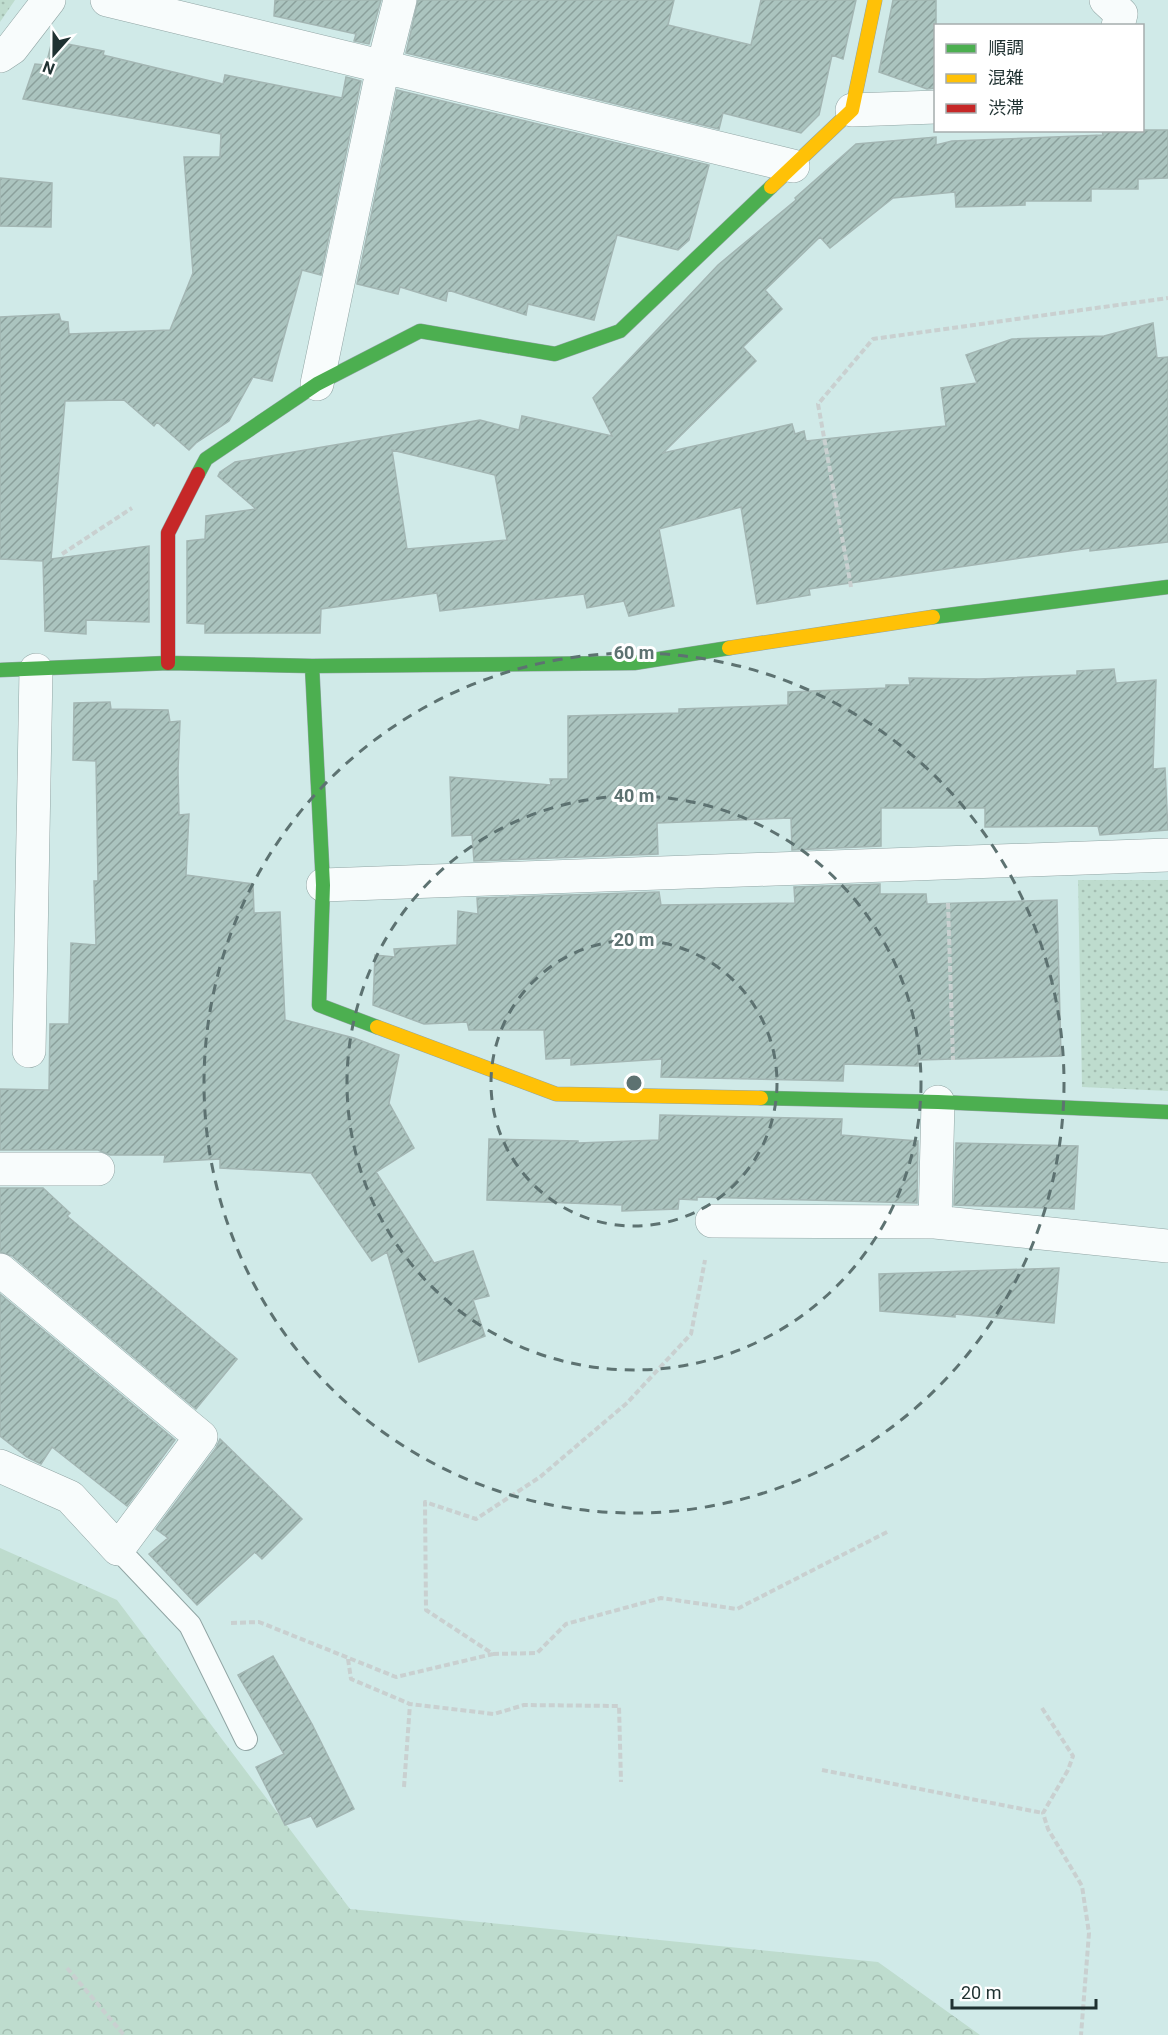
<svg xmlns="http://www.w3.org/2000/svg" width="1168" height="2035" viewBox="0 0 1168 2035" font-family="Roboto,'Noto Sans JP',sans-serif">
	<defs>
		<pattern id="forest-crowns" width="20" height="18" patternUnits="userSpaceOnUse" patternTransform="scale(1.5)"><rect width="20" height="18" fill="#bedcce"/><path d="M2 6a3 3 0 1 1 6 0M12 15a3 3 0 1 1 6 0" fill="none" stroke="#a3bdb1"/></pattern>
		<pattern id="park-dots" width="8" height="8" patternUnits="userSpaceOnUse" patternTransform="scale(1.5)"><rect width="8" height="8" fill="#bedcce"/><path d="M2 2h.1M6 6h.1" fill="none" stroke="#a3bdb1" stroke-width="1.8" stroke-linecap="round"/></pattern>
		<pattern id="building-hatch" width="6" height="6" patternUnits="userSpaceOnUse" patternTransform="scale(1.5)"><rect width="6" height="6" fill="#abc4bf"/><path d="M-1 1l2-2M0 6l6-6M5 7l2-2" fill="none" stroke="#8ba09c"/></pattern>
	</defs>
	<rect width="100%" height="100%" fill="#d0eae8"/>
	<path fill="url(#forest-crowns)" d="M0,1548L117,1600L350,1909L878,1962L980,2035H0Z"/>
	<path fill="url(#park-dots)" d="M0,0H15L0,22Z
		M1078,880H1168V1091L1082,1087Z"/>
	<path fill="url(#building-hatch)" stroke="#a3b6b3" stroke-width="1.5" fill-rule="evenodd" d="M275,0H381L369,44L354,41L356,34L274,16Z
		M418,0H674L668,25L751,45L761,0H856L843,59L832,55L819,115L801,133L723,113L719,129L406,53Z
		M893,0H936V88L927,89L879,72Z
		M52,41L104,51L103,55L223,84L225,75L342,98L346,77L361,81L321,275L302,270L272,381L253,377L229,421L196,443L189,450L157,422L154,426L124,400L65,401L51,559L149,546V622L86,620V634L45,631L43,561L0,559V317L59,314L61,321L68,322L69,334L170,330L193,273L184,157H220L221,134L23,99L35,64L46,65Z
		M397,90L709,165L689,240L678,250L617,235L594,320L528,304L526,315L448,290L446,301L400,287L398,294L357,284Z
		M1102,130H1168V178L1138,179V189H1091V201H1025V205L956,207L955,192L893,198L830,248L820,237L765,290L782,309L743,347L756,361L663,453L792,424L795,434L804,431L806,441L946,426L941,388L977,383L966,355L1012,339L1104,336L1153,323L1157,358L1168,357V542L1090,551V548L809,589L810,595L757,604L741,507L659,529L674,606L629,616L624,601L587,608L584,594L440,611L437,593L321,609L320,633H205V624L187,623V541L205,539L206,516L256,509L218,476L220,472L235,462L480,420L519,430L522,416L612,436L593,398L718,265L796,200L795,198L856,144L936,137V145L952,141L1103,135ZM392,450L495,475L507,540L407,549Z
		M0,178L52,183L51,227L0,226Z
		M1114,669L1116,683L1156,680L1153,769L1165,768L1168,830L1100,835L1098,826L985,827V808H881V846L792,850L791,818L657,823L658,854L474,861L472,835L452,836L450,777L551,785L550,779H568V716L679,713V709L788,705V692L886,688V685H910L909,678L979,679L1077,675V671Z
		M110,702L111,709L168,710L170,722L180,721L178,771L179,815L189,814L186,875L253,884L254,913L280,912L285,1020L354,1038L399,1055L389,1103L414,1148L376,1172L434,1263L473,1251L489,1296L473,1300L485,1336L419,1362L387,1252L372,1261L311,1173L220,1168V1159L164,1162L165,1155H110L98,1150H0V1089L49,1090L50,1024H69L71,943L96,945L94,881H98L96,761L73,760L74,703Z
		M880,884V894H926L927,904L1057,900L1061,1056L918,1060V1066L844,1064L843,1081L661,1077L662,1059L571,1065V1058L546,1059L544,1030H469L467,1022L424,1024L373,1005L375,955L395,957L394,949L457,945L458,911L478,914L477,898L659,892L661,905L795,903L794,887Z
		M660,1115L842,1119L841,1135L918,1141L917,1203L697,1197V1200L679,1199L678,1209L622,1211V1205L487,1200L489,1139L578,1141V1143L659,1140Z
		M956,1143L1078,1146L1074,1209L954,1205Z
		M0,1188H43L70,1213L67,1216L237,1359L196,1409L12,1256L0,1252Z
		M1059,1268L1054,1323L955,1314V1317L880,1311L879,1274Z
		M0,1294L175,1440L127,1506L52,1447L41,1464L27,1457L0,1436Z
		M220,1439L302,1519L262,1559L255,1552L197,1605L149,1554L168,1538L156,1529L216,1448Z
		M273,1656L312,1724L354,1809L317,1827L311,1816L285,1825L256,1767L284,1754L238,1675Z"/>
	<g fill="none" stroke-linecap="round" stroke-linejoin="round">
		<g stroke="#91a5a4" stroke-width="24">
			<path id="lane" d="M118,1549L190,1625L246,1739"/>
		</g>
		<g stroke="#91a5a4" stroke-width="34">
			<path id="street" d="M107,0L793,166
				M1106,0L1121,14L1118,26
				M0,56L12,48L49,0
				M852,110L936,107
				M317,384L383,67L400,0
				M323,885L1168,855
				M29,1051L36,670
				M0,1169H98
				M712,1221L935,1222L1168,1246
				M935,1222L938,1102
				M0,1270L201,1437L118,1549L70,1497L0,1466"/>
		</g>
		<g stroke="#91a5a4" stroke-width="15">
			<path id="fast" d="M198,474L206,459L317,384L420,331L555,354L620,331L771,187
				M933,617L1168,587
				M312,666L323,885L319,1005L377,1027
				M0,670L168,663L312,666L634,663L729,648
				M761,1098L938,1102L1168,1112"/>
		</g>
		<g stroke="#91a5a4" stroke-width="15">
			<path id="slow" d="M771,187L852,110L875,0
				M729,648L933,617
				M377,1027L556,1094L761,1098"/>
		</g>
		<g stroke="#91a5a4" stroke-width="15">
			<path id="jam" d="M168,663V533L198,474"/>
		</g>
		<path stroke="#c9d0d0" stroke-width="4" stroke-dasharray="6 3" stroke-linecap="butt" d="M62,554L132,508
			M851,587L818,404L873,339L1168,298
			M948,903L953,1060
			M231,1623L259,1622L396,1677L493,1654L426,1610L425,1502L476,1519L540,1477L627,1403L691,1334L705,1260
			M493,1654L537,1653L566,1624L661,1598L737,1609L889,1531
			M348,1659L351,1679L410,1704L494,1714L524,1705L619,1706L621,1782
			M1042,1708L1073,1756L1068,1770L1043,1813L1048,1829L1082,1886L1089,1933L1081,2035
			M822,1770L1043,1813
			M404,1787L410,1704
			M67,1968L124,2035"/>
		<use href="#lane" stroke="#f8fcfc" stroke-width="22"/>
		<use href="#street" stroke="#f8fcfc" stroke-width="33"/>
		<use href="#fast" stroke="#4caf50" stroke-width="14"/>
		<use href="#slow" stroke="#ffc107" stroke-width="14"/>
		<use href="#jam" stroke="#c62828" stroke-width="14"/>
	</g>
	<g fill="none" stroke="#5d7271" stroke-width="3" stroke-dasharray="10 8">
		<circle cx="634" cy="1083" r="143"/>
		<circle cx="634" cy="1083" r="287"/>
		<circle cx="634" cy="1083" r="430"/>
	</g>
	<circle cx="634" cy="1083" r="9" fill="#5d7271" stroke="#fff" stroke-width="3"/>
	<g font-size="18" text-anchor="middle" font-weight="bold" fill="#5d7271" stroke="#fff" stroke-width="6" stroke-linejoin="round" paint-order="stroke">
		<text x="634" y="659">60 m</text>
		<text x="634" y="802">40 m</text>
		<text x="634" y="946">20 m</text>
	</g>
	<rect x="934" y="24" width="210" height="108" fill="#ffffff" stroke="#a5adad" stroke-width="1.5"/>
	<rect x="946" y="44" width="30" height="9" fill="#4caf50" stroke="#a5adad" stroke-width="1.5"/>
	<text x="988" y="54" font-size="18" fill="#1f3131">順調</text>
	<rect x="946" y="74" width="30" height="9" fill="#ffc107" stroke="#a5adad" stroke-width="1.5"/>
	<text x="988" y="84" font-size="18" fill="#1f3131">混雑</text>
	<rect x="946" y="104" width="30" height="9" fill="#c62828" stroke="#a5adad" stroke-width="1.5"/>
	<text x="988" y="114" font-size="18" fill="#1f3131">渋滞</text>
	<g transform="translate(54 54) rotate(201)" stroke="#ffffff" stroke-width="4.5" paint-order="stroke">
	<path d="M0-4.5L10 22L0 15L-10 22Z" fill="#1f3131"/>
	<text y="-9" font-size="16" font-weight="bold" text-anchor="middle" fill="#1f3131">N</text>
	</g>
	<path d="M952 1999v9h144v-9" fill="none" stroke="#1f3131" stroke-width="3"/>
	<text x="961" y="1999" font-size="18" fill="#1f3131" stroke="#ffffff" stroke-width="4.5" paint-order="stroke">20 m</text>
</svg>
